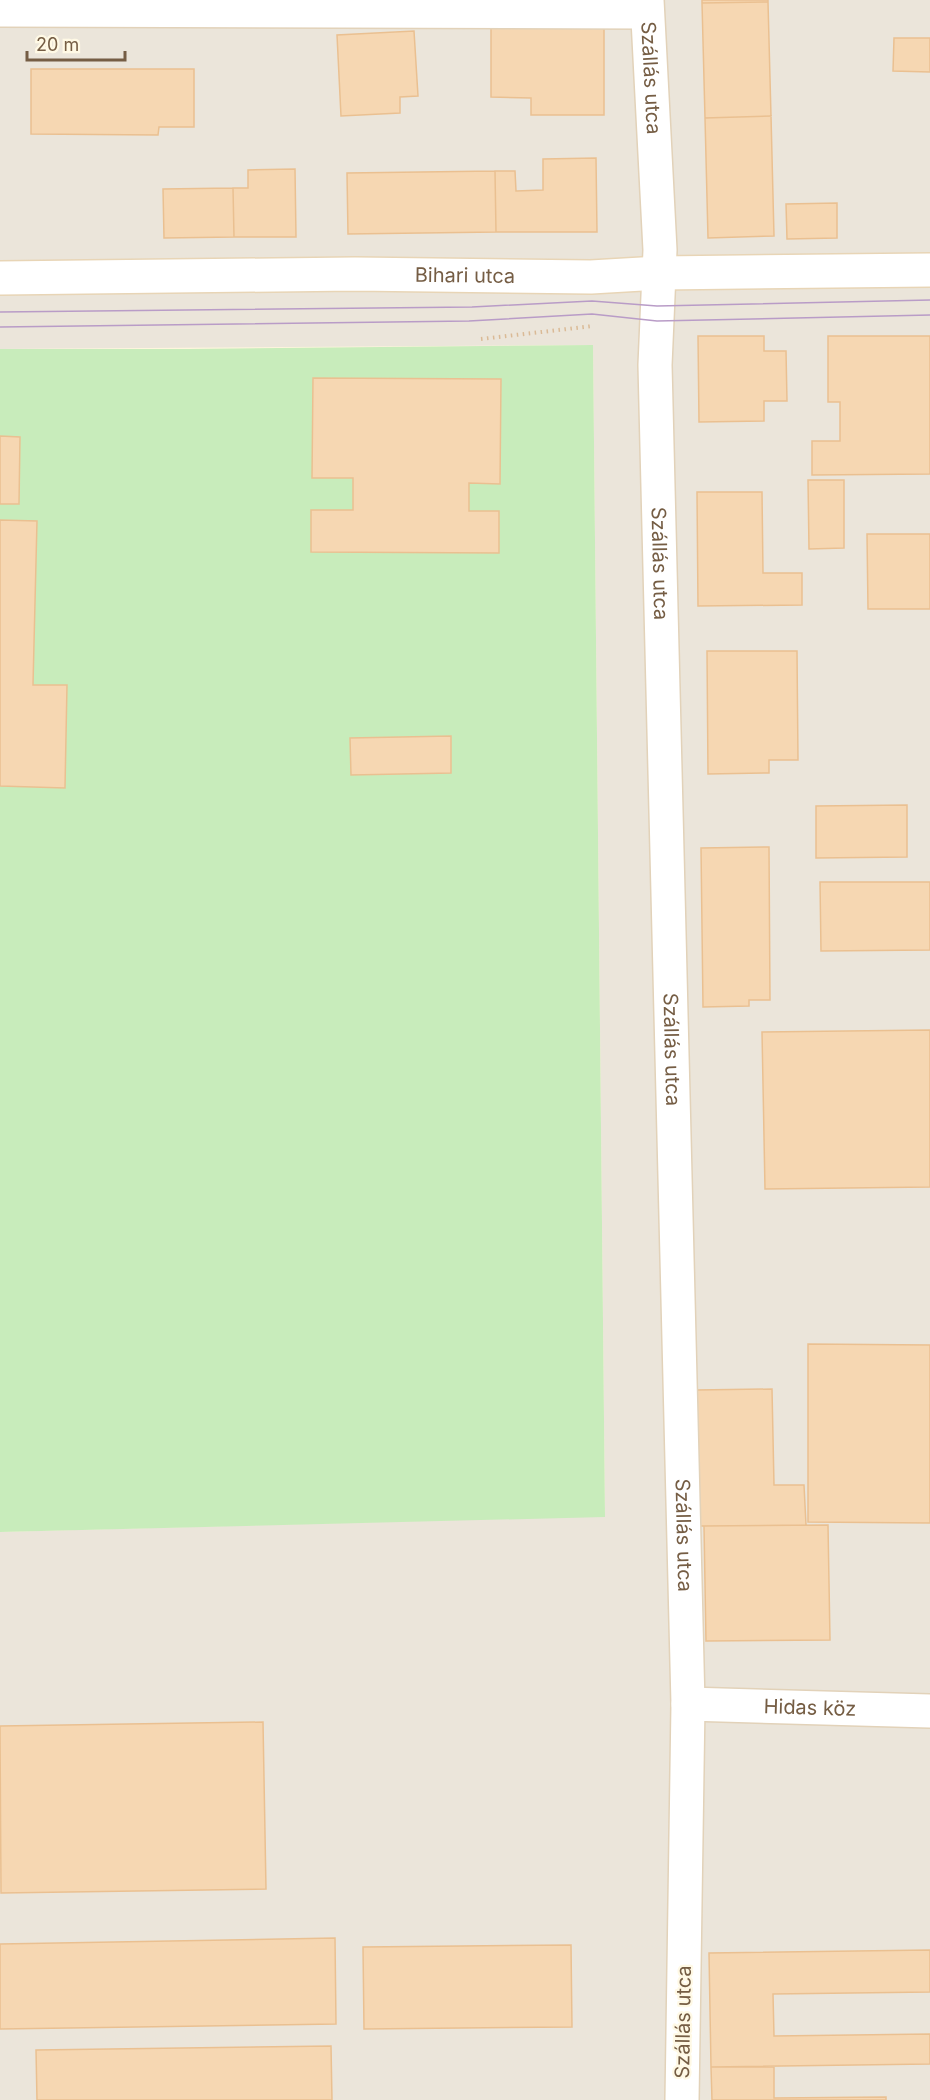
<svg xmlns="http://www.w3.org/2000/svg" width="930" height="2100" viewBox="0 0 930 2100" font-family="Inter,sans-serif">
	<rect width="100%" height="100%" fill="#fef6dd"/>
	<path fill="#ebe5da" d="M0,0H930V2100H0V1532L605,1516L593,345L0,349Z"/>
	<path fill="#c8ecbb" d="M593,345L605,1517L0,1532V349H188Z"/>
	<path fill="#f6d7b2" stroke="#eac091" stroke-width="1.5" d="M702,0H768V2L702,3Z
		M768,2L771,116L705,118L702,3Z
		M491,28H604V115H531V98L491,97Z
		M414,31L418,96L400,97V113L341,116L337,35Z
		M894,38H930V72L893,71Z
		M31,69H194V127H159L158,135L31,134Z
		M771,116L774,236L708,238L705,118Z
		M596,158L597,232H496L495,171H515L516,191L543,190V159Z
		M295,169L296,237H234L233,188H248V170Z
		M495,171L496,232L348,234L347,173Z
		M233,188L234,237L164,238L163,189Z
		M837,203V238L787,239L786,204Z
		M698,336H764V351H786L787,401H764V421L699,422Z
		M828,336H930V474L812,475V441H840V402H828Z
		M313,378L501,379L500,484L469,483V511H499V553L311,552V510H353V478H312Z
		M0,436L20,437L19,504H0Z
		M808,480H844V548L809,549Z
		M697,492H762L763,573H802V605L698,606Z
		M0,520L37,521L33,685H67L65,788L0,786Z
		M867,534H930V609H868Z
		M707,651H797L798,760H769V773L708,774Z
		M451,736V773L351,775L350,738Z
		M907,805V857L816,858V806Z
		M769,847L770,1000H749V1006L703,1007L701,848Z
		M820,882H930V950L821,951Z
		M930,1030V1187L765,1189L762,1032Z
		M808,1344L930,1345V1523L808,1522Z
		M772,1389L774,1485H804L806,1525L699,1526L697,1390Z
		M828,1525L830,1640L706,1641L704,1526Z
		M263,1722L266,1889L1,1893L0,1726Z
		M335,1938L336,2024L0,2029V1944Z
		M571,1945L572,2027L364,2029L363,1947Z
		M930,1950V1992L773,1994L774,2036L930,2034V2064L711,2067L709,1953Z
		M331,2046L332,2100H37L36,2050Z
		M711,2067H774V2098L886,2097V2100H712Z"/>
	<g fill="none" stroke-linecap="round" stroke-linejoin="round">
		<g stroke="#e2d2b9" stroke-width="36">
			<g id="street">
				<path id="s1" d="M647,0L660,250L655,365L688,1704L682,2100"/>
				<path d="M0,10L646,12"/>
				<path id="s2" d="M688,1704L930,1711"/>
			</g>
		</g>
		<g stroke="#e8d5b6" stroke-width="36">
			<g id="secondary">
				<path id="s3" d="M0,278L355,274L591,277L659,273L930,270"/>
			</g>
		</g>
		<path stroke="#daba96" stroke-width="4" stroke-dasharray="1.5 4.5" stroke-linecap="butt" d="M481,339L593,326"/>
		<use href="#street" stroke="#fff" stroke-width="33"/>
		<use href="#secondary" stroke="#fff" stroke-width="33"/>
		<path stroke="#b99cc7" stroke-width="1.5" d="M0,312L472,307L592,301L657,306L930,300
			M0,327L469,321L592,314L657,321L930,315"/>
	</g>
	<g text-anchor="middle" stroke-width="4.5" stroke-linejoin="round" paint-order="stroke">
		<g font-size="20" fill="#755d44" stroke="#fff9e5">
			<text dy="7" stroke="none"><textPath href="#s1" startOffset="78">Szállás utca</textPath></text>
			<text dy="7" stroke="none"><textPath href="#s3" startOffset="465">Bihari utca</textPath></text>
			<text dy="7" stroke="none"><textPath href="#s1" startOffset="564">Szállás utca</textPath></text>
			<text dy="7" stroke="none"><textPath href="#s1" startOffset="1050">Szállás utca</textPath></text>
			<text dy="7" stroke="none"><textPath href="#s1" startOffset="1536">Szállás utca</textPath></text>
			<text dy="7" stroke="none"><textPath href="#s2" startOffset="122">Hidas köz</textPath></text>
			<text transform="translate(683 2022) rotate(-89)" y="7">Szállás utca</text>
		</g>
	</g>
	<path d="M27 51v9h98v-9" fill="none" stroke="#755d44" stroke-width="3"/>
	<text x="36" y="51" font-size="18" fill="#755d44" stroke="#fff9e5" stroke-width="4.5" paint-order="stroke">20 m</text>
</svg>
